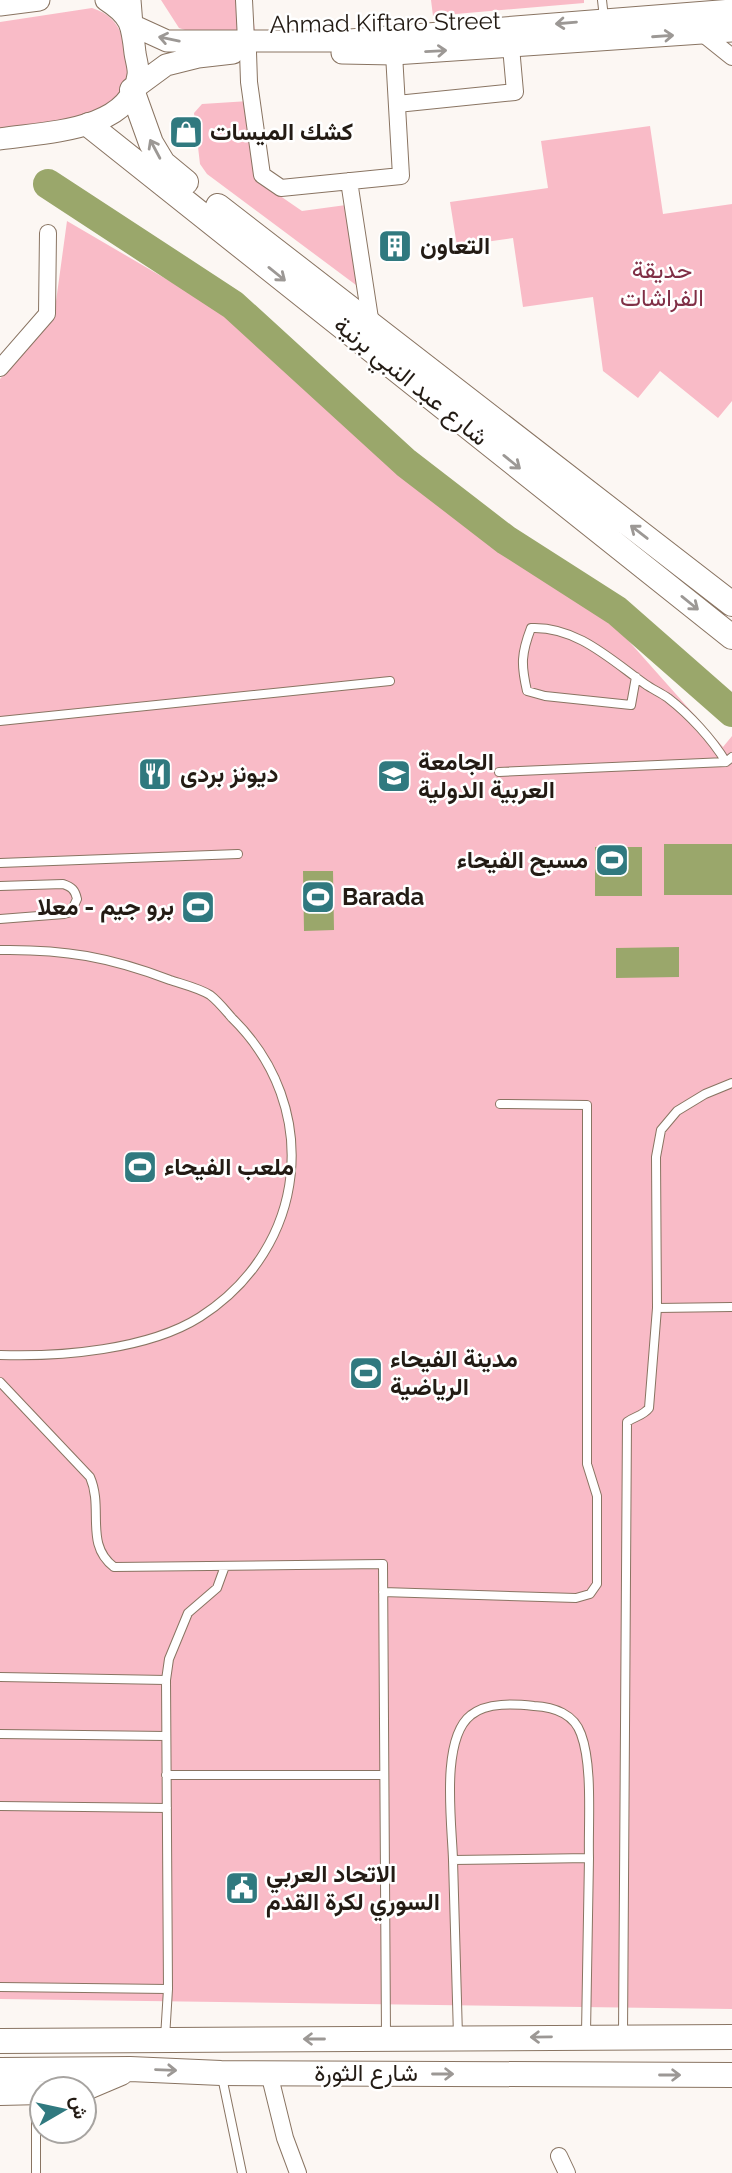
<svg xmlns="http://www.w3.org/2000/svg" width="732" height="2173" viewBox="0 0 732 2173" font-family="Raleway,Vazirmatn,sans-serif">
	<rect width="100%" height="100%" fill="#fcf7f3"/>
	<path fill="#f9bbc7" d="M161,0H251L255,31L200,35L179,28Z
		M431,0H584V3L433,16Z
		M92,8C126,18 126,50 130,80L103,117L0,128V22Z
		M249,101L257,180L302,211L346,205L360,288L207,174L200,164L194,113L202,104Z
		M650,126L663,214L732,204V401L718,418L660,371L638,398L603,371L593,297L523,307L513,238L457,246L450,202L548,188L541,141Z
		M67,221L226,314L399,472L500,549L610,620L723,747L732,736V2009L0,1999V379L54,316Z"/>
	<path fill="#9aa76b" d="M664,844H732V895H664Z
		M595,847H642V896H595Z
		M303,871H333L334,930L304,931Z
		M679,947V977L616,978V948Z"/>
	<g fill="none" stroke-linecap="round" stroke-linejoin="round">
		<path stroke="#9aa76b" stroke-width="30" d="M48,184L233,305L406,463L506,540L617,611L732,712"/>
		<g stroke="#897462" stroke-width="10">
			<path id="lane" d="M602,0L604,18
				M636,677L631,705L545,696L527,691C521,665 521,654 531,628C576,626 610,659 645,684C652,689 661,693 668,698C690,715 712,739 726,762
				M0,721L390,681
				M499,772L726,762L732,757
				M0,863L238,854
				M0,886L63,884C72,887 75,890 77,899L71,912L64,914L0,919
				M0,950C64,949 110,957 170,980C182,984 199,988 210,995C218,1001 225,1010 232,1018C323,1107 308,1248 200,1317C148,1350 60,1357 0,1355
				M657,1308L732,1307
				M0,1382L90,1477C104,1509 84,1544 114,1567L383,1564L386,2036
				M383,1592L576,1598L590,1594L597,1584V1496L587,1464V1105L500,1104
				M0,1677L166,1680
				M0,1734L166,1736
				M166,1775H384
				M0,1806L167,1808
				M453,1860C452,1824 440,1739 471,1715C487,1702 515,1704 534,1706C554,1707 574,1714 581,1734C593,1766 588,1823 589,1858
				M0,1987L168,1989
				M623,2034L627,1422C635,1416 643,1416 649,1408L657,1308L656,1157L661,1130L677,1111L705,1094L732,1083
				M458,2036L453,1860L589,1858L586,2033
				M165,2038L168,1989L166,1680L169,1659L188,1613L217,1588L225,1566
				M222,2077L242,2173
				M36,2173V2095"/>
		</g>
		<g stroke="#897462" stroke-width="18">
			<path id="street" d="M244,0L246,40
				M702,33L732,57
				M248,52L249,82L262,175L281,188L401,176L394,54
				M397,104L515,92L511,47
				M349,181L371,325
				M0,368L47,314L48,233
				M269,2073L285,2138L298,2173
				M559,2156L567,2173"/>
		</g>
		<g stroke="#897462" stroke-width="23">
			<path id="secondary" d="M130,0L132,25L167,41H337L732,10
				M0,5L39,0
				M342,53L394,54L732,31
				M132,90L166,65L198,57L233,53
				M0,139C43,132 131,132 138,75C139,69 136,60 135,53C132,25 131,16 106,0"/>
		</g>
		<g stroke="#897462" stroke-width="26">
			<path id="primary" d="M132,90L151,143L163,163L186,182
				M89,125L732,637
				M218,206L732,604
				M0,2041L732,2037
				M0,2070L130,2069L221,2073L732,2075
				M76,2089L88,2087L121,2073
				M0,2093L42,2092"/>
		</g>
		<use href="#lane" stroke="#fff" stroke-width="8"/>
		<use href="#street" stroke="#fff" stroke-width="16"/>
		<use href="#secondary" stroke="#fff" stroke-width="21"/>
		<use href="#primary" stroke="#fff" stroke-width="24"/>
	</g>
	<defs><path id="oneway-shaft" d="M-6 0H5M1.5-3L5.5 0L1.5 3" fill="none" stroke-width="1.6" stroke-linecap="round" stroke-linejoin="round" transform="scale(1.75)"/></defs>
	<g stroke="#9c9895">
		<use href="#oneway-shaft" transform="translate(566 23) rotate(175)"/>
		<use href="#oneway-shaft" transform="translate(663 36) rotate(-4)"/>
		<use href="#oneway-shaft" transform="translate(169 39) rotate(-168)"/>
		<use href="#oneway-shaft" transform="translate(436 51) rotate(-3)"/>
		<use href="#oneway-shaft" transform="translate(155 149) rotate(-118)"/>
		<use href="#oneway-shaft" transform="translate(277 274) rotate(39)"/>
		<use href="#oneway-shaft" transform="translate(512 462) rotate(39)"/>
		<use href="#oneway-shaft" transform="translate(639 532) rotate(-142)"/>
		<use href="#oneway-shaft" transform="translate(690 603) rotate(39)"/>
		<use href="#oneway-shaft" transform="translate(541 2037) rotate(179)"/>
		<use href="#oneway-shaft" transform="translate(314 2039) rotate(180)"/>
		<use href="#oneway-shaft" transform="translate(166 2070) rotate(2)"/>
		<use href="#oneway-shaft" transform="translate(443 2074)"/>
		<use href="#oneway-shaft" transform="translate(670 2075)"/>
	</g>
	<defs>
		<g id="shop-square" transform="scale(1.75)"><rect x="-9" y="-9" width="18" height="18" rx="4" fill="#30797f" stroke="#fff"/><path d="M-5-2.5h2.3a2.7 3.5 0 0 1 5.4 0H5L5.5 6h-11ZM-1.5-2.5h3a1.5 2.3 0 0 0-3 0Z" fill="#fff"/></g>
		<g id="building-square" transform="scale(1.75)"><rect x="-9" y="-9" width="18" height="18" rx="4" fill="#30797f" stroke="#fff"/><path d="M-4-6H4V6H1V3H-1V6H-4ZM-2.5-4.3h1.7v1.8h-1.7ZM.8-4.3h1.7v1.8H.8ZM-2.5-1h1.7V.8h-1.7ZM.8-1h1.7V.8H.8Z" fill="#fff"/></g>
		<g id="restaurant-square" transform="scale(1.75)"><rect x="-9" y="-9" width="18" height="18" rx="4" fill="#30797f" stroke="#fff"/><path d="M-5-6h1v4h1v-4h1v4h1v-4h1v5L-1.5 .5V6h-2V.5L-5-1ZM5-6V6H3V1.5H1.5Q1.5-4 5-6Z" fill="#fff"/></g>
		<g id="university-square" transform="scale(1.75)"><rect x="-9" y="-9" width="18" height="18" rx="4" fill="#30797f" stroke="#fff"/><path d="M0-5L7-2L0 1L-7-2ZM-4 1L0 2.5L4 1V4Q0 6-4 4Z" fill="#fff"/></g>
		<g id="stadium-square" transform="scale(1.75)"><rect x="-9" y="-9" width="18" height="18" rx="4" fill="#30797f" stroke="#fff"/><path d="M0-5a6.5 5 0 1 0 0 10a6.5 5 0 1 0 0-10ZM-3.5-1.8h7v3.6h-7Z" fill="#fff"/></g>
		<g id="civic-square" transform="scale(1.75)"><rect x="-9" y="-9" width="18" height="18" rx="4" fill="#30797f" stroke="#fff"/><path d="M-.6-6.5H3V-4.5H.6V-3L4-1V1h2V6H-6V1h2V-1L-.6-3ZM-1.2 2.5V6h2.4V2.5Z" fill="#fff"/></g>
	</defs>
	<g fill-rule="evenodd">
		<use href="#shop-square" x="186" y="132"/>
		<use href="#building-square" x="395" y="246"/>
		<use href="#restaurant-square" x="155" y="774"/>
		<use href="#university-square" x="394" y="776"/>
		<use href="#stadium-square" x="612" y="860"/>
		<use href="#stadium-square" x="318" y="897"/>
		<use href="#stadium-square" x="198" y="907"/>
		<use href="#stadium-square" x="140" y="1167"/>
		<use href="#stadium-square" x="366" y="1373"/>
		<use href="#civic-square" x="242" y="1888"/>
	</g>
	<g text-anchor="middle" stroke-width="5" stroke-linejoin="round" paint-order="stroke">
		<g font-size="24" fill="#231b14" stroke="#fff">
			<text transform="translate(385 23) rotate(-1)" y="8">Ahmad Kiftaro Street</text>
			<text transform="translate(411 381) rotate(39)" y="8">شارع عبد النبي برنية</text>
			<text x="366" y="2081">شارع الثورة</text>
		</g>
		<g font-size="24" font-weight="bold" fill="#231b14" stroke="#fff" text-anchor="start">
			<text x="210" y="140">كشك الميسات</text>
			<text x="420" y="254">التعاون</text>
			<text x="418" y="770">الجامعة<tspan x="418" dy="28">العربية الدولية</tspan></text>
			<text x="180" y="782">ديونز بردى</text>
			<text x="588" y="868" text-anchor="end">مسبح الفيحاء</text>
			<text x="342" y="905">Barada</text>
			<text x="174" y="915" text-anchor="end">برو جيم - معلا</text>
			<text x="164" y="1175">ملعب الفيحاء</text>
			<text x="390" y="1367">مدينة الفيحاء<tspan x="390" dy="28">الرياضية</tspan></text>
			<text x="266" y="1882">الاتحاد العربي<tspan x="266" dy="28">السوري لكرة القدم</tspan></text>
		</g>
		<g font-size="24" fill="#802f46" stroke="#fff">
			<text x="662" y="278">حديقة<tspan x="662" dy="28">الفراشات</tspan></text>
		</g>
	</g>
	<g transform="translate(63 2110) rotate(81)"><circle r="33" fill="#ffffff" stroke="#a7a4a1" stroke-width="2"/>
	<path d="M0-5L12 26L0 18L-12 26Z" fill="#30797f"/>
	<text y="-10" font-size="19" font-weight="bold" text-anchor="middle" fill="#231b14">ش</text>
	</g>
</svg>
